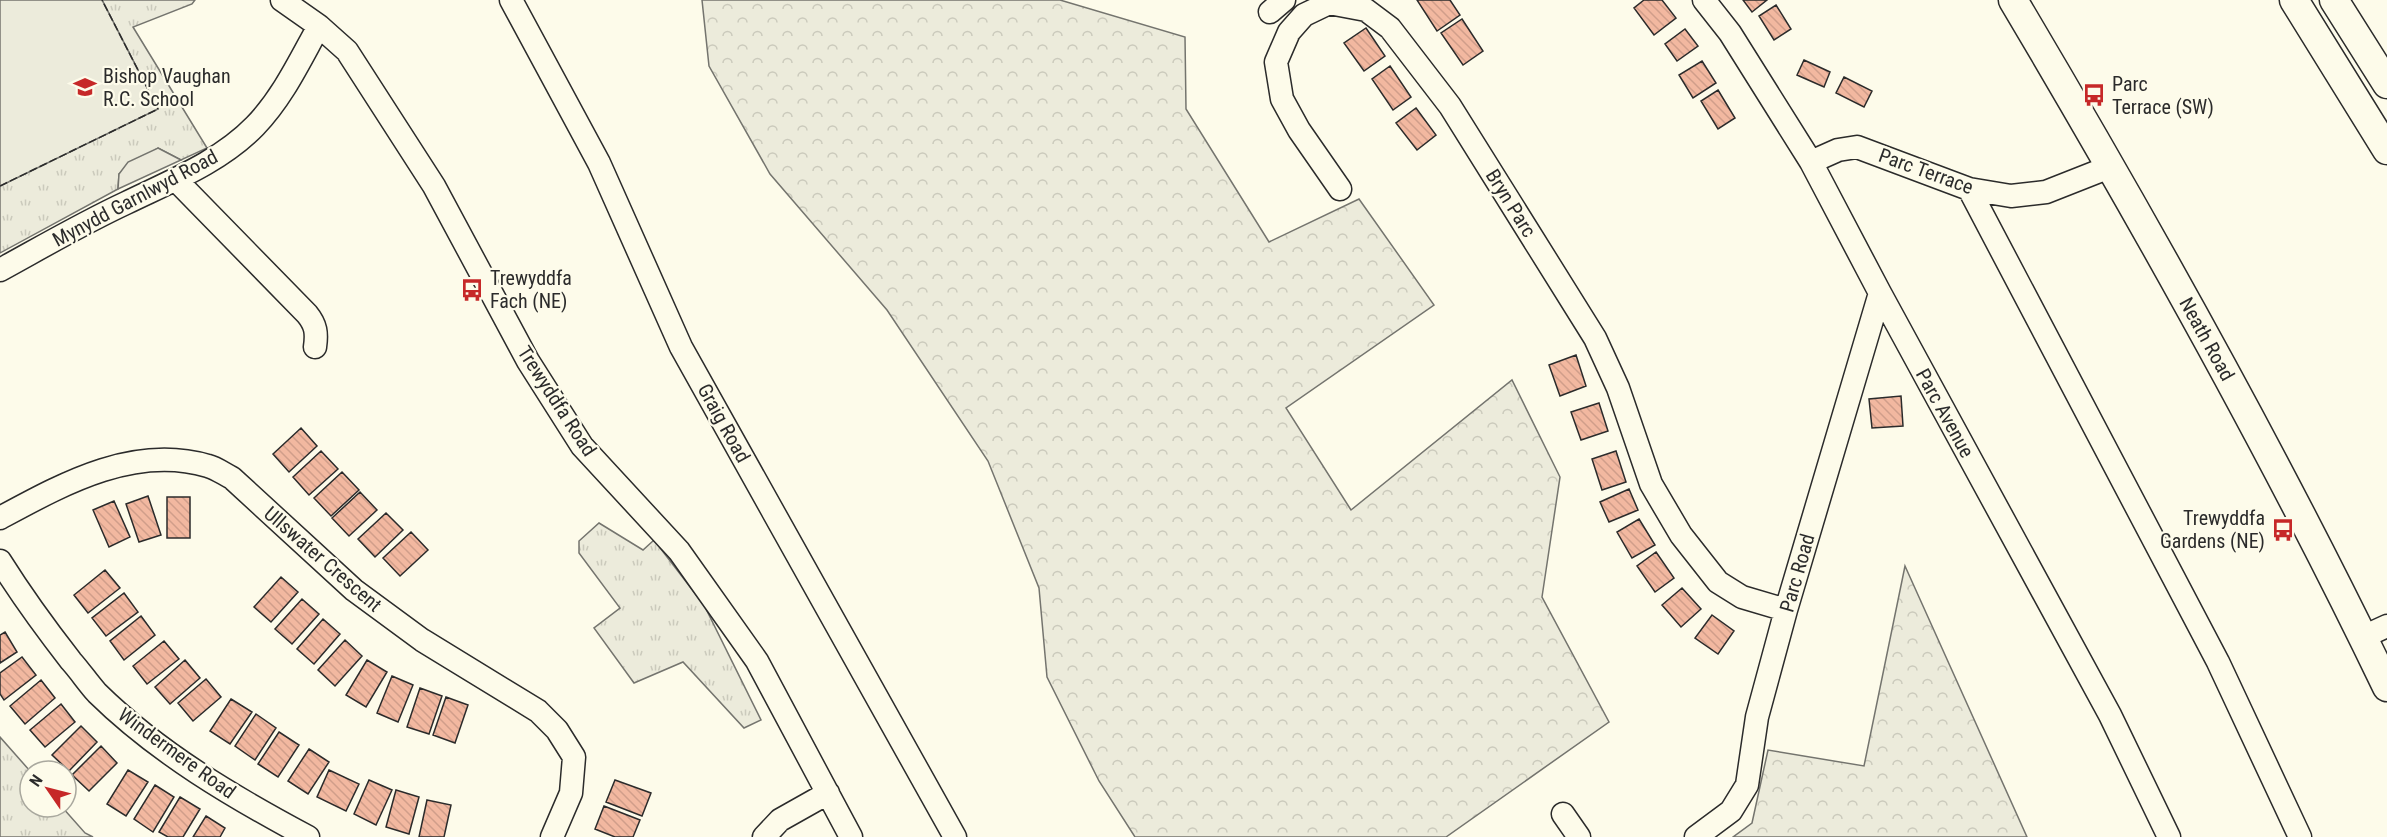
<svg xmlns="http://www.w3.org/2000/svg" width="2387" height="837" viewBox="0 0 2387 837" font-family="'Roboto Condensed',sans-serif">
	<defs>
		<pattern id="grass-tufts" width="24" height="20" patternUnits="userSpaceOnUse" patternTransform="scale(1.5)"><rect width="24" height="20" fill="#ecebdb"/><path d="M3 7l-1-3M5 7V3M7 7l1-3M15 17l-1-3M17 17v-4M19 17l1-3" fill="none" stroke="#cbcabc"/></pattern>
		<pattern id="forest-crowns" width="20" height="18" patternUnits="userSpaceOnUse" patternTransform="scale(1.5)"><rect width="20" height="18" fill="#ecebdb"/><path d="M2 6a3 3 0 1 1 6 0M12 15a3 3 0 1 1 6 0" fill="none" stroke="#cbcabc"/></pattern>
		<pattern id="building-back-hatch" width="6" height="6" patternUnits="userSpaceOnUse" patternTransform="scale(1.5)"><rect width="6" height="6" fill="#f2b8a0"/><path d="M-1 5l2 2M0 0l6 6M5-1l2 2" fill="none" stroke="#d09e8a"/></pattern>
	</defs>
	<rect width="100%" height="100%" fill="#fdfbea"/>
	<path fill="url(#grass-tufts)" stroke="#74746e" stroke-width="1.5" d="M102,0H195L192,4L133,27L207,148L181,160L158,148L119,174L118,189L0,253V186L158,109Z
		M599,523L643,550L654,540L704,605L761,720L744,728L683,662L634,683L594,628L620,608L579,553V541Z
		M0,737L30,771V807H62L85,833L93,837H0Z"/>
	<path fill="url(#forest-crowns)" stroke="#74746e" stroke-width="1.5" d="M702,0H1060L1185,37L1186,109L1269,242L1359,199L1434,305L1286,408L1351,510L1512,380L1560,477L1542,597L1609,722L1446,837H1135L1099,781L1047,677L1039,588L988,461L887,310L770,174L709,66Z
		M1905,566L2027,837H1733L1752,823L1768,750L1864,766Z"/>
	<path fill="#ecebdb" stroke="#74746e" stroke-width="1.5" d="M0,0H102L158,109L0,186Z"/>
	<path fill="#eceadb" stroke="#74746e" stroke-width="1.5" d="M158,148L181,160L118,189L119,174L128,162Z"/>
	<path fill="url(#building-back-hatch)" stroke="#2b2b2b" stroke-width="1.5" d="M1417,0H1450L1460,15L1437,31Z
		M1644,0H1662L1676,18L1654,35L1634,8Z
		M1743,0H1767L1752,12Z
		M1776,5L1791,29L1774,40L1759,16Z
		M1462,19L1483,51L1463,65L1441,33Z
		M1366,28L1385,56L1364,71L1344,43Z
		M1685,29L1698,46L1677,61L1665,44Z
		M1804,60L1830,72L1824,87L1797,75Z
		M1702,61L1716,83L1693,98L1679,75Z
		M1390,66L1411,97L1393,110L1372,79Z
		M1844,77L1872,91L1864,107L1836,93Z
		M1718,90L1735,118L1718,129L1701,101Z
		M1416,108L1436,135L1417,150L1396,123Z
		M1576,355L1586,386L1560,396L1549,365Z
		M1901,396L1903,426L1872,428L1869,399Z
		M1599,403L1608,431L1581,440L1571,412Z
		M301,428L317,446L289,472L273,454Z
		M321,451L338,469L309,495L293,477Z
		M1616,451L1626,482L1602,490L1592,459Z
		M342,472L359,490L331,516L314,498Z
		M1629,489L1638,510L1609,522L1600,502Z
		M360,492L377,510L349,536L332,518Z
		M148,496L161,535L139,542L126,504Z
		M167,497H190V538H167Z
		M114,501L130,537L109,547L93,510Z
		M386,513L403,530L375,557L358,539Z
		M1639,519L1655,545L1632,558L1617,532Z
		M411,532L428,550L400,576L383,558Z
		M1656,552L1674,578L1655,592L1637,566Z
		M105,570L120,588L88,613L74,595Z
		M281,577L298,592L271,622L254,607Z
		M1682,588L1701,609L1681,627L1662,605Z
		M124,593L138,612L106,636L92,618Z
		M302,599L319,614L292,644L275,629Z
		M1712,615L1734,631L1718,654L1695,638Z
		M141,616L155,635L124,660L110,641Z
		M323,619L340,634L314,664L297,649Z
		M5,632L17,652L0,663V635Z
		M345,640L362,656L335,686L318,670Z
		M164,641L179,659L147,684L133,666Z
		M22,657L36,675L4,700L0,694V673Z
		M185,660L200,678L170,704L155,687Z
		M367,660L387,672L366,707L346,695Z
		M392,676L413,685L398,722L377,713Z
		M206,679L221,697L193,721L178,703Z
		M41,680L55,698L25,724L10,706Z
		M420,688L442,696L429,734L407,727Z
		M446,697L468,705L455,743L433,735Z
		M231,699L252,712L230,744L210,731Z
		M61,704L75,722L45,747L30,730Z
		M256,714L276,728L255,760L235,746Z
		M81,726L97,742L69,771L52,755Z
		M279,732L299,745L278,777L258,764Z
		M101,746L117,763L89,791L72,775Z
		M309,749L329,762L308,794L288,781Z
		M128,770L148,782L126,816L107,804Z
		M329,770L359,784L346,811L317,797Z
		M369,780L392,790L376,825L354,814Z
		M615,780L651,793L642,816L606,802Z
		M155,785L174,797L153,832L134,819Z
		M396,790L419,797L409,834L386,827Z
		M180,797L200,809L183,837H168L159,832Z
		M427,800L451,805L444,837H419Z
		M604,806L640,820L633,837H615L595,829Z
		M206,816L225,828L220,837H193Z"/>
	<g fill="none" stroke-linecap="round" stroke-linejoin="round">
		<g stroke="#2b2b2b" stroke-width="25">
			<path id="minor" d="M282,0L319,26L347,51L434,186L528,361L582,446L679,551L757,661L851,837
				M511,0L599,163L681,347L955,837
				M1704,0L1730,33L1811,162L1880,293L2110,715L2169,837
				M1270,12L1284,0
				M1811,162L1838,150L1857,147L1969,189L2011,196L2046,192L2112,166
				M176,180L307,314C316,325 317,333 315,347
				M1340,189L1299,130L1282,99L1276,62L1289,32L1304,15L1329,3L1366,10L1390,28L1450,106L1595,338L1618,388L1651,484L1681,535L1718,582L1742,597L1786,610
				M1969,189L2218,662L2300,837
				M0,270C42,247 83,223 126,203C171,181 220,162 255,126C283,97 300,60 319,26
				M0,518C63,484 134,444 208,466C216,468 224,474 232,478L354,590L422,640L538,711L557,730L574,757L571,793L552,837
				M0,561C22,596 46,629 71,661C80,671 88,683 97,693C158,753 233,797 308,837
				M2363,637L2387,626
				M1563,814L1579,837
				M764,837L780,820L828,793
				M1696,837L1731,811L1747,785L1757,717L1786,610L1880,293"/>
		</g>
		<g stroke="#2b2b2b" stroke-width="31">
			<path id="major" d="M2013,0C2146,224 2274,452 2387,687
				M2294,0L2387,150
				M2334,0L2387,84"/>
		</g>
		<use href="#minor" stroke="#fdfbea" stroke-width="22"/>
		<use href="#major" stroke="#fdfbea" stroke-width="28"/>
		<path stroke="#2b2b2b" stroke-width="1.5" stroke-dasharray="8 3" stroke-linecap="butt" d="M0,186L158,109L102,0"/>
	</g>
	<defs>
		<g id="school-bare" transform="scale(1.8)"><path d="M0-5L7-2L0 1L-7-2ZM-4 1L0 2.5L4 1V4Q0 6-4 4Z" fill="#c62828" stroke="#fdfbea" stroke-width="2.5" paint-order="stroke"/></g>
		<g id="bus-bare" transform="scale(1.8)"><path d="M-5-6H5V4H4V6H2V4H-2V6H-4V4H-5ZM-3.5-4V0h7V-4ZM-3.5 1.2v1.5H-2V1.2ZM2 1.2v1.5H3.5V1.2Z" fill="#c62828" stroke="#fdfbea" stroke-width="2.5" paint-order="stroke"/></g>
	</defs>
	<g fill-rule="evenodd">
		<use href="#school-bare" x="85" y="87"/>
		<use href="#bus-bare" x="2094" y="95"/>
		<use href="#bus-bare" x="472" y="290"/>
		<use href="#bus-bare" x="2283" y="530"/>
	</g>
	<g text-anchor="middle" stroke-width="4.5" stroke-linejoin="round" paint-order="stroke">
		<g font-size="20" fill="#2b2b2b" stroke="#fdfbea" text-anchor="start">
			<text x="103" y="83">Bishop Vaughan<tspan x="103" dy="23">R.C. School</tspan></text>
			<text x="2112" y="91">Parc<tspan x="2112" dy="23">Terrace (SW)</tspan></text>
			<text x="490" y="285">Trewyddfa<tspan x="490" dy="23">Fach (NE)</tspan></text>
			<text x="2265" y="525" text-anchor="end">Trewyddfa<tspan x="2265" dy="23">Gardens (NE)</tspan></text>
		</g>
		<g font-size="20" fill="#2b2b2b" stroke="#fdfbea">
			<text transform="translate(1926 171) rotate(20)" y="7">Parc Terrace</text>
			<text transform="translate(135 198) rotate(-28)" y="7">Mynydd Garnlwyd Road</text>
			<text transform="translate(1511 203) rotate(58)" y="7">Bryn Parc</text>
			<text transform="translate(2207 339) rotate(61)" y="7">Neath Road</text>
			<text transform="translate(557 401) rotate(57)" y="7">Trewyddfa Road</text>
			<text transform="translate(1945 413) rotate(61)" y="7">Parc Avenue</text>
			<text transform="translate(724 423) rotate(61)" y="7">Graig Road</text>
			<text transform="translate(323 559) rotate(41)" y="7">Ullswater Crescent</text>
			<text transform="translate(1797 573) rotate(-74)" y="7">Parc Road</text>
			<text transform="translate(177 753) rotate(36)" y="7">Windermere Road</text>
		</g>
	</g>
	<g transform="translate(48 789) rotate(305)"><circle r="28" fill="#fdfbea" stroke="#a9a89e" stroke-width="1.5"/>
	<path d="M0-4.5L10 22L0 15L-10 22Z" fill="#c62828"/>
	<text y="-9" font-size="16" font-weight="bold" text-anchor="middle" fill="#2b2b2b">N</text>
	</g>
</svg>
